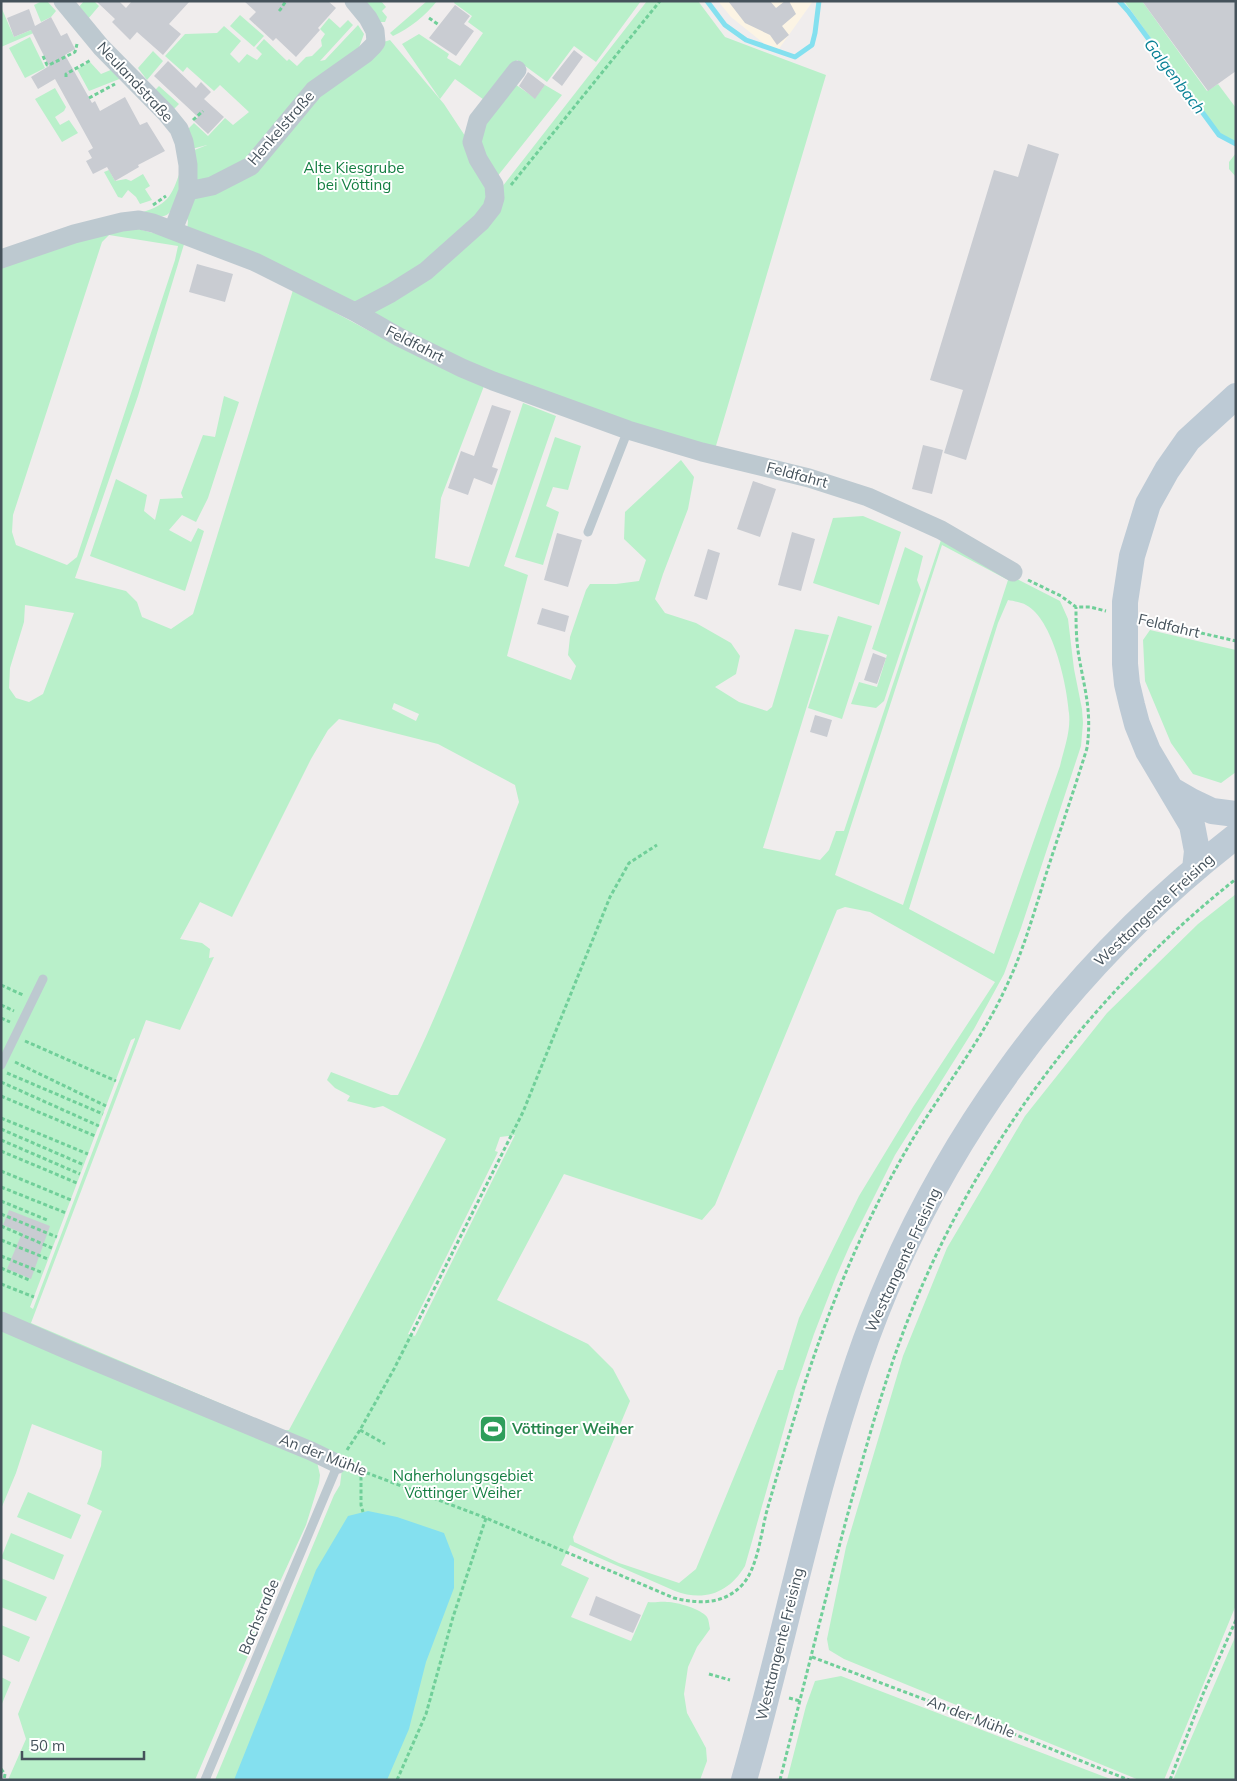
<svg xmlns="http://www.w3.org/2000/svg" width="1237" height="1781" viewBox="0 0 1237 1781" font-family="Mulish,sans-serif">
	<rect width="100%" height="100%" fill="#f0eded"/>
	<path fill="#fcf4e4" d="M718,1H813L776,53L731,17Z"/>
	<path fill="#b9f0ca" fill-rule="evenodd" d="M42,1H47L56,11L51,17L41,22L34,5Z
		M84,1H94L99,6L88,19L78,8Z
		M360,1H381L386,7L382,11L387,17L385,22H380Z
		M427,1H437C426,15 409,29 393,36L390,33Z
		M455,1H641L596,62L574,46L547,82L517,60L487,102L455,79L440,99L402,44L419,34L449,54L447,58L460,66L483,33L468,22L472,16L454,3Z
		M647,1H698L725,37L826,75L715,449L626,425L481,372L187,231L188,221L186,216L192,151L207,145L192,149L187,130L194,123L208,136L225,118L233,125L249,112L220,85L214,91L187,67L183,72L165,56L185,34L217,33L224,26L241,41L230,54L239,63L247,54L257,60L262,54L256,48L264,39L287,61L289,59L297,66L306,57L312,56L322,46L321,40L325,34L320,29L329,18L340,28L348,20L353,25L320,61L325,60L358,25L364,34L358,50L390,40L444,104L471,145L475,142L512,82L535,98L545,85L562,95L496,178L502,187Z
		M1124,1H1142L1207,91L1218,84L1236,108V142L1219,133Z
		M2,9L14,37L36,28V32L1,47Z
		M240,15L264,36L254,47L230,26Z
		M30,37L45,68L25,78L9,48Z
		M153,51L163,61L147,80L138,68Z
		M90,62L101,74L113,69L122,78L89,91L77,69Z
		M159,86L179,104L173,110L153,92Z
		M55,88L66,107L64,111L55,117L60,125L69,120L78,133L62,142L35,99Z
		M1236,153V177L1229,169V162Z
		M182,166C181,179 179,212 164,216C157,218 148,215 140,213C171,204 172,194 182,166Z
		M109,170L115,181L126,179L131,181L143,174L150,186L145,189L152,200L140,204L136,197L128,190L122,198L118,197L104,172Z
		M130,227L185,241L138,396L75,578L126,591L137,602L142,617L171,629L193,614L293,290L375,334L484,386L441,498L435,558L469,567L523,403L556,416L504,566L528,575L507,656L571,680L576,666L568,655L570,637L586,590L590,584H616L639,581L646,560L624,539L625,512L681,460L694,477L688,509L663,574L655,599L665,613L696,623L731,643L740,656L736,674L715,687L739,702L767,711L772,707L795,629L829,635L763,848L820,860L829,850L836,831H844L941,540L1060,601L1068,619L1074,669L1082,709L1083,723L1081,746L1021,928L1004,974L974,1029L895,1155L850,1245L836,1277L814,1334L795,1390L745,1566C729,1593 704,1602 675,1591L570,1545L561,1565L589,1578L571,1617L631,1641L648,1602C655,1603 661,1601 667,1602C677,1602 701,1609 707,1617C709,1620 709,1625 710,1629L697,1647L688,1667L684,1694L687,1713L706,1748L707,1761L700,1780H215L334,1495L340,1485L342,1469L1,1312V266L75,239ZM109,235L178,246L175,260L77,557L67,565L16,545L12,532L13,515L102,242ZM942,545L1008,580L903,905L835,875ZM1008,600C1013,601 1021,602 1026,605C1053,619 1067,685 1069,713C1071,731 1064,749 1060,766L994,954L909,909L998,623ZM25,605L74,613L43,694L29,702L16,698L9,688L10,668L24,622ZM394,703L419,714L416,721L392,709ZM339,719L438,744L515,785L519,802C481,900 446,1001 398,1095H391L331,1072L327,1080L335,1088L350,1096L347,1101L374,1108L383,1106L446,1139L289,1430H283L31,1323L146,1020L180,1030L214,957L209,958L210,949L202,943L180,939L200,902L232,917L311,759L328,730ZM845,907L870,912L995,982L913,1107L859,1196L799,1318L783,1370H778L696,1569L679,1583L619,1563L574,1542L573,1537L630,1401L613,1369L588,1344L497,1300L564,1174L702,1220L715,1205L837,910ZM135,1038V1039L33,1309L30,1307L43,1273L131,1040ZM515,1135L415,1336L408,1334L498,1152L495,1151L500,1137Z
		M224,396L239,402L208,498L196,522L182,515L169,530L191,542L198,528L204,531L185,591L90,556L116,479L147,495L144,511L155,520L160,499L183,498L181,493L203,435L215,437Z
		M555,437L581,446L568,490L553,487L546,506L559,512L543,565L515,557Z
		M863,516L901,532L879,605L813,583L833,518Z
		M905,547L923,556L917,580L921,590L884,701L876,708L851,704L859,682L877,687L887,655L872,649Z
		M838,616L872,626L842,719L808,708Z
		M1150,630L1236,650V772L1221,783L1193,774L1171,743L1145,681L1143,640Z
		M1236,894V1605L1164,1780H1139L844,1659L829,1650L827,1639L846,1547L903,1356L947,1248L1025,1116L1107,1013L1198,924Z
		M1,1330L317,1462L320,1475L319,1483L306,1525L273,1597L195,1780H8L26,1739L18,1714L102,1511L87,1504L101,1466L102,1451L32,1424L16,1473L1,1509Z
		M28,1492L81,1515L71,1539L17,1517Z
		M11,1533L64,1555L54,1580L1,1558Z
		M1,1578L47,1597L36,1621L1,1607Z
		M1,1625L30,1637L19,1662L1,1654Z
		M1236,1635V1780H1173Z
		M841,1676L1113,1780H787L806,1706L815,1681Z
		M1,1677L11,1682L1,1706Z"/>
	<path fill="#84e0ef" d="M368,1511L397,1517L444,1533L454,1559V1588L426,1662L409,1729L387,1780H234L269,1692L316,1570L348,1516Z"/>
	<g fill="none" stroke-linecap="round" stroke-linejoin="round">
		<path stroke="#84e0ef" stroke-width="5" d="M707,1L725,25L746,40L795,57L812,45L815,33L819,1
			M1119,1L1128,11L1219,135L1236,144"/>
	</g>
	<path fill="#c9ccd2" d="M96,1H119L126,8L132,1H190L169,24L181,34L163,55L137,32L130,40L112,22L115,19Z
		M244,1H328L336,8L318,28L320,30L296,57L276,38L273,41L249,19L256,12Z
		M728,1H770L776,8L785,1H789L796,14L782,26L789,35L777,45L770,35L745,23Z
		M1142,1H1236V71L1208,91Z
		M455,5L470,16L464,24L474,31L456,56L429,38Z
		M29,9L35,26L51,17L61,36L67,33L75,49L65,55L92,103L95,101L100,111L125,97L140,125L147,122L165,151L138,165L139,167L115,181L107,167L93,174L86,161L92,158L88,151L93,148L55,79L38,89L31,77L49,66L31,30L14,37L7,18Z
		M574,50L583,57L562,86L552,78Z
		M168,61L196,88L201,82L211,92L204,99L224,117L208,134L194,121L198,117L154,76Z
		M528,72L545,85L535,99L519,86Z
		M1028,144L1059,154L966,460L944,453L963,390L930,380L994,170L1018,177Z
		M197,264L233,274L225,302L189,292Z
		M492,405L511,411L492,467L498,469L492,485L474,478L468,495L448,488L461,451L474,456Z
		M923,445L943,450L932,494L912,489Z
		M753,481L776,489L760,537L737,529Z
		M792,532L815,539L801,591L778,585Z
		M557,533L582,540L568,587L544,580Z
		M708,549L720,553L707,600L694,596Z
		M542,608L569,616L565,632L537,624Z
		M873,653L886,658L877,684L864,680Z
		M815,715L832,720L827,737L810,732Z
		M9,1210L50,1226L31,1279L7,1269L22,1233L3,1225Z
		M596,1596L641,1615L633,1633L589,1615Z"/>
	<g fill="none" stroke-linecap="round" stroke-linejoin="round">
		<path stroke="#70cf99" stroke-width="3" stroke-dasharray="4 2.5" stroke-linecap="butt" d="M279,9L280,10L286,1
			M429,18L439,25
			M43,56L47,65H49L75,52L77,44
			M66,77V74L91,60
			M89,98L115,84
			M193,120L203,111
			M511,185L660,1
			M153,205L166,196
			M1028,580L1061,596L1076,607H1090L1106,611
			M1144,620L1236,641
			M1,985L23,995
			M1,1005L14,1011
			M1,1018L10,1022
			M25,1041L116,1081
			M15,1062L106,1106
			M7,1073L103,1114
			M1,1082L99,1126
			M1,1096L95,1136
			M1,1118L88,1154
			M1,1129L84,1165
			M1,1140L80,1174
			M1,1151L77,1183
			M1,1171L71,1200
			M1,1187L66,1213
			M1,1201L47,1220
			M1,1214L57,1237
			M1,1226L52,1248
			M1,1240L48,1259
			M1,1256L43,1273
			M1,1268L29,1280
			M1,1284L34,1297
			M360,1430L385,1444
			M347,1450L360,1430L394,1369L523,1112L610,897L629,863L657,845
			M354,1468L486,1518L674,1598C699,1604 724,1605 743,1584C757,1568 761,1535 766,1514C778,1471 791,1429 804,1386C831,1302 866,1218 911,1142C942,1090 981,1042 1006,987C1022,954 1032,919 1043,884C1057,839 1073,794 1087,748C1092,712 1085,691 1079,657C1076,640 1076,623 1076,607
			M361,1470V1505L363,1512
			M812,1657L966,1715L1129,1780
			M709,1674L730,1680
			M789,1698L800,1701
			M1,1769L5,1774L4,1780
			M397,1780L426,1714L453,1617L486,1518
			M780,1780C801,1696 822,1612 844,1528C862,1461 880,1394 904,1330C971,1154 1089,995 1236,879
			M1170,1780L1203,1694L1236,1620"/>
		<path stroke="#bdc9d0" stroke-width="9" d="M588,532L628,430
			M1,1065L43,979
			M205,1780L338,1464"/>
		<path stroke="#bdc9d0" stroke-width="19" d="M63,1L101,47L166,113L179,129L184,142L188,165V191L173,230
			M188,191L212,186L251,166L314,90L365,54L373,46L376,42L375,31L368,18L354,1
			M1,259L74,234L122,222L139,220L153,223L255,262L355,312L399,337L462,368L493,381L628,430L702,452L809,478L868,497L941,530L1013,572
			M355,312L391,293L426,271L481,222L492,208L495,198L494,185L478,159L472,142L478,120L517,70
			M1,1321L70,1351L311,1451L338,1464"/>
		<path stroke="#bdcad5" stroke-width="26" d="M1172,790L1191,801L1212,811L1236,814
			M1195,869L1197,851L1192,825L1148,751L1137,724L1132,705L1127,684L1125,664V602L1132,556L1148,504L1167,470L1188,440L1236,396
			M744,1780C784,1641 811,1499 858,1362C929,1153 1062,971 1236,836"/>
	</g>
	<defs>
		<g id="stadium-square" transform="scale(1.4375)"><rect x="-9" y="-9" width="18" height="18" rx="4" fill="#2e9e5b" stroke="#fff"/><path d="M0-5a6.5 5 0 1 0 0 10a6.5 5 0 1 0 0-10ZM-3.5-1.8h7v3.6h-7Z" fill="#fff"/></g>
	</defs>
	<g fill-rule="evenodd">
		<use href="#stadium-square" x="493" y="1429"/>
	</g>
	<g text-anchor="middle" stroke-width="4" stroke-linejoin="round" paint-order="stroke">
		<g font-size="15" fill="#45525b" stroke="#fff">
			<text transform="translate(135 82) rotate(47)" y="5">Neulandstraße</text>
			<text transform="translate(281 128) rotate(-49)" y="5">Henkelstraße</text>
			<text transform="translate(415 344) rotate(27)" y="5">Feldfahrt</text>
			<text transform="translate(797 475) rotate(15)" y="5">Feldfahrt</text>
			<text transform="translate(1169 626) rotate(13)" y="5">Feldfahrt</text>
			<text transform="translate(1154 910) rotate(-43)" y="5">Westtangente Freising</text>
			<text transform="translate(903 1260) rotate(-65)" y="5">Westtangente Freising</text>
			<text transform="translate(323 1455) rotate(21)" y="5">An der Mühle</text>
			<text transform="translate(259 1617) rotate(-67)" y="5">Bachstraße</text>
			<text transform="translate(780 1644) rotate(-76)" y="5">Westtangente Freising</text>
			<text transform="translate(971 1717) rotate(21)" y="5">An der Mühle</text>
		</g>
		<g font-size="15" fill="#137e41" stroke="#fff">
			<text x="354" y="173">Alte Kiesgrube<tspan x="354" dy="17">bei Vötting</tspan></text>
			<text x="463" y="1481">Naherholungsgebiet<tspan x="463" dy="17">Vöttinger Weiher</tspan></text>
		</g>
		<g font-size="15" font-weight="bold" fill="#27864d" stroke="#fff" text-anchor="start">
			<text x="512" y="1434">Vöttinger Weiher</text>
		</g>
		<g font-size="16" font-style="italic" fill="#088195" stroke="#fff">
			<text transform="translate(1175 76) rotate(53)" y="6">Galgenbach</text>
		</g>
	</g>
	<rect width="1237" height="1781" fill="none" stroke="#45525b" stroke-width="5"/>
	<path d="M22 1751v8h122v-8" fill="none" stroke="#45525b" stroke-width="2.5"/>
	<text x="30" y="1751" font-size="15" fill="#45525b" stroke="#ffffff" stroke-width="4" paint-order="stroke">50 m</text>
</svg>
